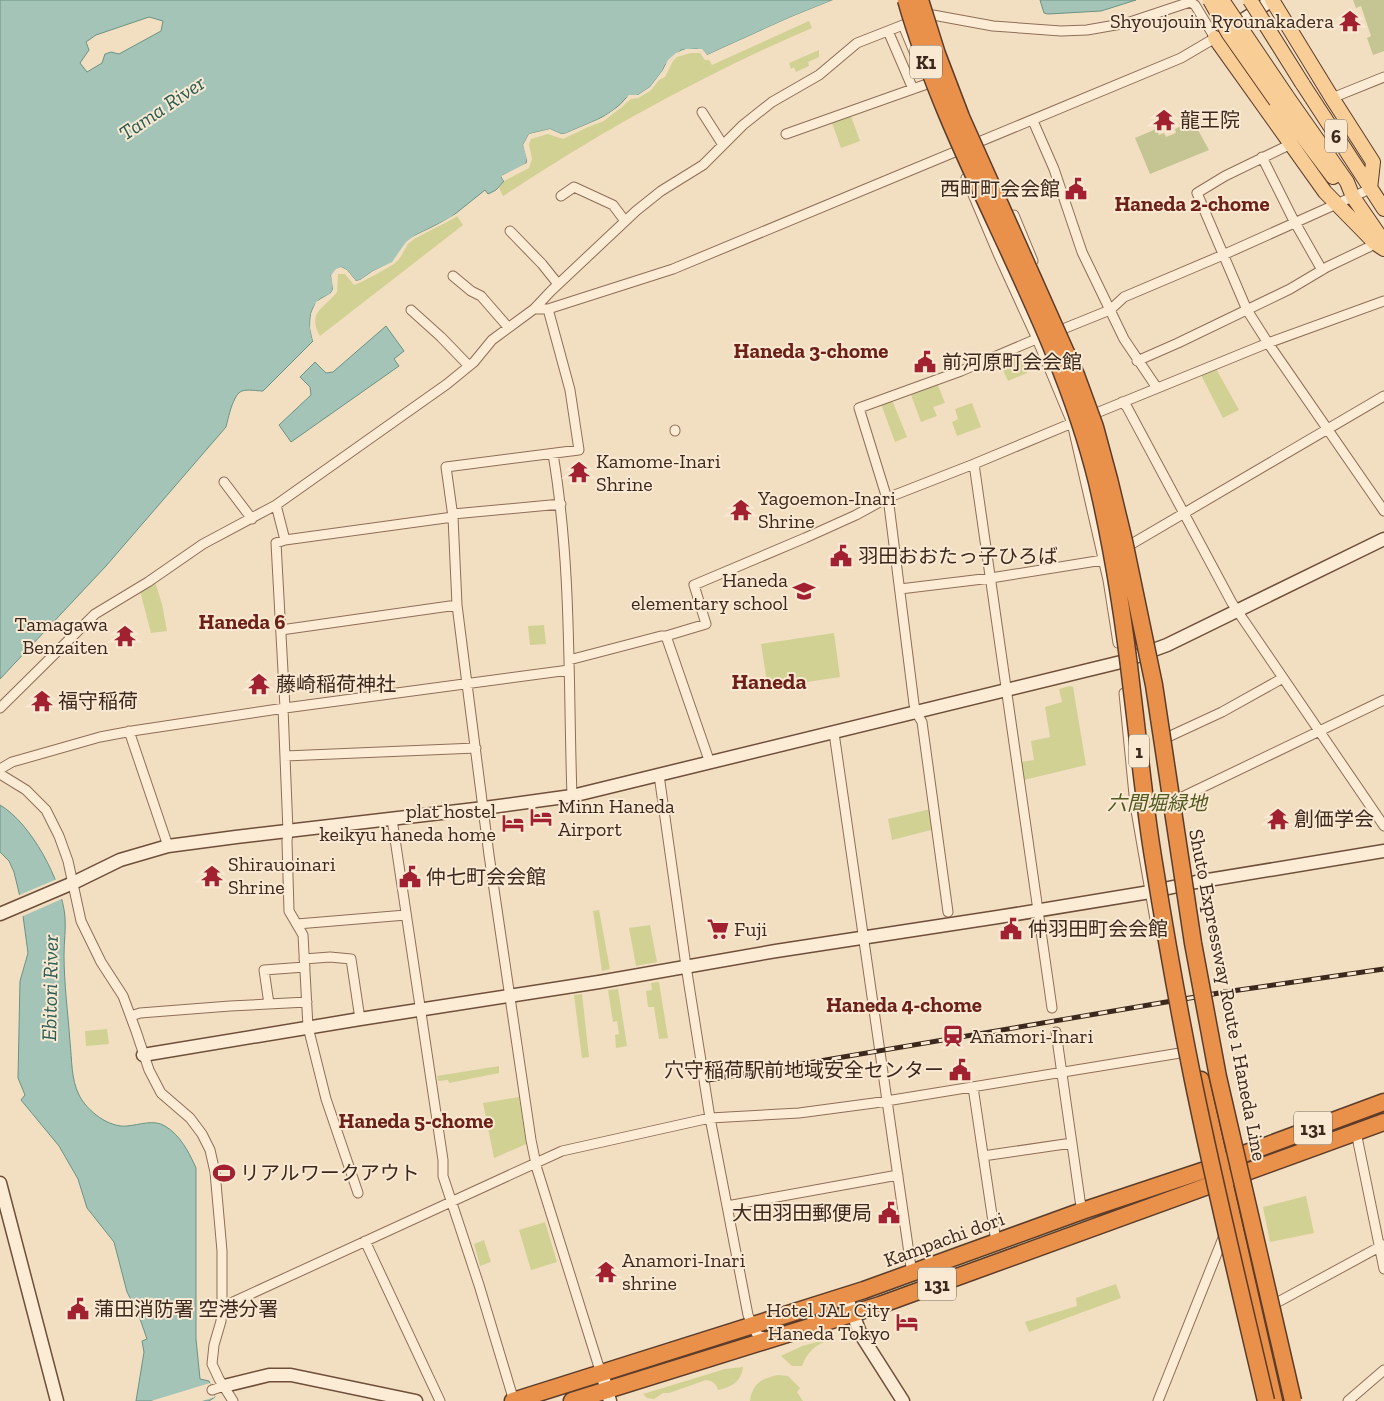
<svg xmlns="http://www.w3.org/2000/svg" width="1384" height="1401" viewBox="0 0 1384 1401" font-family="'Zilla Slab','Noto Sans JP',serif">
	<rect width="100%" height="100%" fill="#f2dec1"/>
	<path fill="#d1d194" d="M809,21L812,28C704,74 602,131 503,196L499,188L504,181L529,168L532,159L529,144L531,139L548,134L563,139L588,127L604,121L631,99L638,98L650,91L659,80L665,77L673,61L677,57L691,53H700L705,60H709L712,65Z
		M819,50V57L808,62L809,66L796,72L794,67L791,69L789,63Z
		M851,116L860,141L841,148L832,123Z
		M457,216L463,225L320,336C306,312 326,307 337,292L338,274H345L354,285C359,284 392,266 396,262C403,256 405,246 412,240Z
		M1020,350L1027,373L1008,381L998,359Z
		M1215,367L1239,410L1223,418L1201,375Z
		M937,383L945,403L933,407L937,416L921,422L910,392Z
		M892,400L907,437L895,442L881,404Z
		M972,403L981,427L957,436L952,422L958,419L955,409Z
		M155,582L162,604L167,631L151,633L140,591Z
		M544,625L546,644L530,645L528,626Z
		M834,633L840,677L768,688L761,644Z
		M1070,686L1073,687L1086,765L1024,780L1021,762L1034,760L1031,741L1050,737L1045,707L1062,702L1059,689Z
		M931,809L935,829L892,840L888,819Z
		M599,910L610,969L602,971L593,911Z
		M650,925L657,962L636,966L629,928Z
		M659,982L668,1038L659,1039L654,1007H648L646,991L652,990L651,983Z
		M618,989L627,1046L616,1048L615,1035L619,1034L617,1021L613,1022L608,990Z
		M582,994L589,1057L582,1058L574,995Z
		M107,1029L109,1044L86,1046L85,1031Z
		M499,1066V1073L449,1083L448,1080L438,1081L437,1076Z
		M519,1097L526,1144L494,1158L483,1103Z
		M1306,1196L1314,1233L1270,1242L1263,1207Z
		M1130,1201L1131,1204L873,1297L872,1295Z
		M545,1222L557,1262L531,1270L519,1230Z
		M484,1240L491,1262L480,1266L474,1244Z
		M1116,1284L1121,1298L1029,1332L1025,1322L1077,1306L1076,1298Z
		M825,1340L826,1341C813,1347 807,1353 802,1366H792L781,1356L802,1346Z
		M743,1367C741,1382 732,1387 718,1390C716,1383 712,1381 706,1380L669,1393H663L654,1399L647,1398L643,1394L725,1369Z
		M778,1375L788,1376L800,1388L797,1392L803,1401H750C752,1384 762,1378 778,1375Z"/>
	<path fill="#c5c594" d="M1353,0H1384V51L1373,55L1367,38L1371,36L1361,6L1356,8Z
		M1192,119L1209,150L1150,174L1135,138L1156,129L1159,135L1164,133L1166,137L1176,133L1175,129L1179,127L1178,124Z"/>
	<path fill="#a4c4b7" stroke="#6a9384" fill-rule="evenodd" d="M0,0H833L791,17L707,55L697,49L681,50L665,65L663,70L650,87L638,95L626,98C611,117 586,124 564,134H561L550,129L529,134L523,145C532,169 524,166 503,175L501,177L504,181L496,190L488,194L485,190L450,218L414,236L392,263L373,271L360,280L356,281L347,270L341,267L331,275C332,280 334,286 332,291C330,296 323,296 319,300C307,311 309,327 313,341L263,391C257,391 248,389 242,391C233,394 228,419 226,427L106,566L0,679ZM149,17L163,21L161,31L119,54L111,52L105,54L102,63L87,72L80,63L89,50L86,42L96,35Z
		M1040,0H1136L1101,11L1048,14L1044,13Z
		M386,326L404,351L394,359L399,366L291,442L279,425L311,395L310,387L300,377L315,362L326,373L333,372Z
		M0,805C31,823 62,881 65,917C66,929 64,942 64,955C64,984 68,1013 70,1042C72,1060 71,1079 79,1095C87,1111 109,1128 127,1126C139,1125 154,1119 165,1126C180,1135 189,1152 196,1168V1339L200,1379L209,1381L215,1397L209,1401H136L144,1352L142,1341L147,1339L138,1313L127,1292L114,1242L87,1208L78,1179L59,1146L21,1100L25,1095L18,1078L20,981L28,953L21,901L14,872L9,861L0,852Z"/>
	<path fill="#f2dec1" d="M833,0H836L834,2L792,19L708,58L701,52L697,51H687L677,55L670,61L665,71L652,89L639,97L630,98L622,107L603,120L565,136L560,137L550,131L530,136L525,145L530,159L529,164L523,169L505,177L506,180L504,181L501,176L527,163V160L523,145L529,134L550,129L561,134H564L602,118L621,105L629,95H638L650,87L663,70L668,60L676,53L686,49H702L707,55L791,17Z
		M456,214L457,216L451,220L415,238L408,244L394,264L374,274L361,282L355,283L345,272L341,270L337,271L334,275L336,290L332,295L318,304L315,308L312,320L315,340L313,341L310,328L311,314L316,302L331,293L333,289L331,275L336,269L341,267L347,270L356,281L360,280L373,271L392,262L406,242L414,236L435,226Z
		M57,879L64,898L21,917L17,896Z
		M210,1383L215,1397L202,1401H151Z"/>
	<g fill="none" stroke-linecap="round" stroke-linejoin="round">
		<g stroke="#8e6e57" stroke-width="11">
			<path id="street" d="M903,25L922,71
				M888,31L913,89
				M1332,98L1384,77
				M702,112L723,145
				M1033,121L1054,169L1082,252L1124,339L1157,388
				M786,134L927,84
				M1291,144L1225,176L1197,193L1247,310L1268,343L1384,511
				M1262,157L1293,219L1322,270
				M966,178L999,256L1037,339L1072,423L1108,580L1118,643
				M561,196L574,187L613,205L625,221
				M1014,215L1033,261
				M510,231L542,264L558,284
				M453,276L471,291L481,296L508,327
				M548,309L570,390L579,450L446,467L453,517L457,605L467,684L489,855L531,1140L537,1169L598,1364L602,1373
				M411,310L441,337L469,366
				M1053,333L1110,310L1124,297L1223,255L1370,189
				M1137,361L1178,343L1290,289L1327,267L1369,247L1375,243
				M1122,402L1127,407L1232,603L1384,826
				M1089,416L1268,343L1384,301
				M675,430V431
				M553,454C572,567 568,682 572,796
				M974,464L1052,1008
				M224,482L252,519
				M276,505L285,540
				M453,514L561,504
				M1123,549L1384,396
				M900,589L991,578L1103,560L1108,558
				M281,630L457,605
				M666,636L710,763
				M569,660L661,636H666L706,624L694,585L805,538L856,515L887,498L974,464L1077,421
				M1124,693L1135,805L1156,925
				M0,708L95,614L148,582L203,544L276,505L447,384L474,362L492,340L534,309L551,291L636,211L661,191L703,165L743,125L772,102L819,75L857,43L903,25L933,15L993,26L1061,31L1087,30L1127,23L1190,2L1195,5L1215,38L1181,58L673,269L548,309H534
				M283,708L288,831L287,841L289,911L303,935L308,1027L326,1099L358,1193
				M285,708L276,543L285,540L453,517
				M129,731L168,846
				M834,733L912,1274
				M1168,737L1222,712L1283,678
				M285,756L476,748
				M0,769L12,762L100,737L132,731L285,708L569,670
				M0,774L26,790L46,810L59,836L68,861L81,921L101,962L123,996L136,1031L149,1070L161,1093L190,1118L202,1134L210,1150L215,1172L222,1251V1305L221,1321L214,1345L212,1364L219,1379L233,1401
				M659,775L686,966L710,1118L727,1206L748,1315L756,1333L760,1336L768,1338
				M1178,799L1384,700
				M392,819L443,1160V1176L479,1285L514,1401
				M948,912L922,722L916,712L914,704L889,505L859,408L961,371L1041,337
				M297,924L406,915
				M304,959L330,957L351,959L360,1019
				M269,1004L264,970L305,967
				M131,1016L140,1013L230,1006L307,1002
				M1056,1032L1080,1200L1082,1211
				M973,1087L996,1242
				M1356,1132L1384,1269
				M983,1156L1072,1143
				M727,1206L898,1175
				M365,1241L440,1401
				M1278,1302L1383,1245
				M222,1305L233,1302L562,1151L710,1118L799,1113L874,1103L1180,1053
				M212,1390L224,1386
				M1158,1401L1223,1238
				M1348,1401L1384,1370"/>
		</g>
		<g stroke="#6f4f3a" stroke-width="15">
			<path id="secondary" d="M1230,28L1258,10L1271,0
				M0,914L73,883L120,860L168,846L236,837L484,808L572,796L1121,662L1167,645L1384,539
				M143,1055L360,1019L599,982L776,951L998,917L1150,892L1196,882L1384,851
				M0,1183L57,1401
				M846,1296L861,1335L903,1401
				M602,1373L610,1401
				M224,1386L269,1375H291L416,1401"/>
		</g>
		<g stroke="#5b3c2b" stroke-width="16">
			<path id="primary" d="M1272,0L1332,98L1373,162L1370,189
				M1215,38L1325,192L1375,243L1384,249
				M1302,83L1384,209
				M1286,95L1347,182L1353,197L1384,242
				M1276,101L1333,177"/>
		</g>
		<g stroke="#5b3c2b" stroke-width="19">
			<path id="highway" d="M1201,1080L1274,1401
				M513,1401L864,1290L1082,1211L1205,1170L1241,1155L1384,1102
				M572,1401L880,1305L1384,1122"/>
		</g>
		<use href="#street" stroke="#fcecd6" stroke-width="9"/>
		<use href="#secondary" stroke="#fcecd6" stroke-width="12"/>
		<use href="#primary" stroke="#f9ce96" stroke-width="14"/>
		<use href="#highway" stroke="#e9914a" stroke-width="16"/>
		<g stroke="#3c281c" stroke-width="5">
			<path id="rail" d="M708,1080L1225,992L1384,969"/>
		</g>
		<use href="#rail" stroke="#f9e9d2" stroke-width="3" stroke-dasharray="9" stroke-linecap="butt"/>
		<g stroke="#5b3c2b" stroke-width="16" stroke-linecap="butt">
			<path id="primary-bridge" d="M1210,0L1229,34L1276,101
				M1222,0L1286,95
				M1250,0L1302,83"/>
		</g>
		<g stroke="#5b3c2b" stroke-width="19" stroke-linecap="butt">
			<path id="highway-bridge" d="M906,0C954,167 1056,314 1097,482C1113,550 1124,621 1132,691C1139,746 1144,802 1153,857C1165,932 1178,1006 1193,1080C1215,1188 1241,1294 1266,1401
				M920,0L937,54L961,117L1076,375L1095,427L1109,479L1124,541L1154,685L1193,943L1218,1077L1293,1401"/>
		</g>
		<use href="#primary-bridge" stroke="#f9ce96" stroke-width="14"/>
		<use href="#highway-bridge" stroke="#e9914a" stroke-width="16"/>
	</g>
	<defs>
		<g id="temple-bare" transform="scale(1.725)"><path d="M0-6L5-2H3V0L6.5 2.5H4V6H1.5V3h-3V6H-4V2.5H-6.5L-3 0V-2H-5Z" fill="#a22131" stroke="#f9e9d2" stroke-width="2.5" paint-order="stroke"/></g>
		<g id="civic-bare" transform="scale(1.725)"><path d="M-.6-6.5H3V-4.5H.6V-3L4-1V1h2V6H-6V1h2V-1L-.6-3ZM-1.2 2.5V6h2.4V2.5Z" fill="#a22131" stroke="#f9e9d2" stroke-width="2.5" paint-order="stroke"/></g>
		<g id="school-bare" transform="scale(1.725)"><path d="M0-5L7-2L0 1L-7-2ZM-4 1L0 2.5L4 1V4Q0 6-4 4Z" fill="#a22131" stroke="#f9e9d2" stroke-width="2.5" paint-order="stroke"/></g>
		<g id="hotel-bare" transform="scale(1.725)"><path d="M-6-4.5h1.5V1H6V5H4.5V3h-9V5H-6ZM-4 0a1.8 1.8 0 1 1 3.6 0ZM.5 0V-2.5h3Q6-2.5 6 0Z" fill="#a22131" stroke="#f9e9d2" stroke-width="2.5" paint-order="stroke"/></g>
		<g id="supermarket-bare" transform="scale(1.725)"><path d="M-6-5.5h2.5l.6 2H6L4.5 2H-2.5L-4.4-4H-6ZM-1.5 3.2a1.3 1.3 0 1 0 .1 0ZM3 3.2a1.3 1.3 0 1 0 .1 0Z" fill="#a22131" stroke="#f9e9d2" stroke-width="2.5" paint-order="stroke"/></g>
		<g id="station-bare" transform="scale(1.725)"><path d="M-3-6H3Q5-6 5-4V2Q5 4 3 4L4.5 6H3L1.5 4h-3L-3 6H-4.5L-3 4Q-5 4-5 2V-4Q-5-6-3-6ZM-3.5-4v3h7v-3ZM-3.5 1v1.5H-2V1ZM2 1v1.5H3.5V1Z" fill="#a22131" stroke="#f9e9d2" stroke-width="2.5" paint-order="stroke"/></g>
		<g id="stadium-bare" transform="scale(1.725)"><path d="M0-5a6.5 5 0 1 0 0 10a6.5 5 0 1 0 0-10ZM-3.5-1.8h7v3.6h-7Z" fill="#a22131" stroke="#f9e9d2" stroke-width="2.5" paint-order="stroke"/></g>
	</defs>
	<g fill-rule="evenodd">
		<use href="#temple-bare" x="1350" y="21"/>
		<use href="#temple-bare" x="1164" y="120"/>
		<use href="#civic-bare" x="1076" y="189"/>
		<use href="#civic-bare" x="925" y="362"/>
		<use href="#temple-bare" x="579" y="472"/>
		<use href="#temple-bare" x="741" y="510"/>
		<use href="#civic-bare" x="841" y="556"/>
		<use href="#school-bare" x="804" y="591"/>
		<use href="#temple-bare" x="125" y="636"/>
		<use href="#temple-bare" x="259" y="684"/>
		<use href="#temple-bare" x="42" y="701"/>
		<use href="#hotel-bare" x="541" y="817"/>
		<use href="#temple-bare" x="1278" y="819"/>
		<use href="#hotel-bare" x="513" y="823"/>
		<use href="#temple-bare" x="212" y="876"/>
		<use href="#civic-bare" x="410" y="877"/>
		<use href="#supermarket-bare" x="718" y="929"/>
		<use href="#civic-bare" x="1011" y="929"/>
		<use href="#station-bare" x="953" y="1036"/>
		<use href="#civic-bare" x="960" y="1070"/>
		<use href="#stadium-bare" x="224" y="1173"/>
		<use href="#civic-bare" x="889" y="1213"/>
		<use href="#temple-bare" x="606" y="1272"/>
		<use href="#civic-bare" x="78" y="1309"/>
		<use href="#hotel-bare" x="907" y="1322"/>
	</g>
	<g text-anchor="middle" stroke-width="4" stroke-linejoin="round" paint-order="stroke">
		<g fill="#f9e9d2" stroke="#756253" stroke-width="1">
			<rect x="910" y="45.5" width="32" height="33" rx="4"/>
			<rect x="1325" y="119.5" width="22" height="33" rx="4"/>
			<rect x="1129" y="734.5" width="20" height="33" rx="4"/>
			<rect x="1294" y="1111.5" width="38" height="33" rx="4"/>
			<rect x="918" y="1267.5" width="38" height="33" rx="4"/>
		</g>
		<g font-size="19" font-weight="bold" fill="#3c281c">
			<text x="926" y="69">K1</text>
			<text x="1336" y="143">6</text>
			<text x="1139" y="758">1</text>
			<text x="1313" y="1135">131</text>
			<text x="937" y="1291">131</text>
		</g>
		<g font-size="20" fill="#3c281c" stroke="#f9e9d2" text-anchor="start">
			<text x="1334" y="28" text-anchor="end">Shyoujouin Ryounakadera</text>
			<text x="1180" y="127">龍王院</text>
			<text x="1060" y="196" text-anchor="end">西町町会会館</text>
			<text x="942" y="369">前河原町会会館</text>
			<text x="596" y="468">Kamome-Inari<tspan x="596" dy="23">Shrine</tspan></text>
			<text x="758" y="505">Yagoemon-Inari<tspan x="758" dy="23">Shrine</tspan></text>
			<text x="858" y="563">羽田おおたっ子ひろば</text>
			<text x="788" y="587" text-anchor="end">Haneda<tspan x="788" dy="23">elementary school</tspan></text>
			<text x="108" y="631" text-anchor="end">Tamagawa<tspan x="108" dy="23">Benzaiten</tspan></text>
			<text x="276" y="691">藤崎稲荷神社</text>
			<text x="58" y="708">福守稲荷</text>
			<text x="558" y="813">Minn Haneda<tspan x="558" dy="23">Airport</tspan></text>
			<text x="496" y="818" text-anchor="end">plat hostel<tspan x="496" dy="23">keikyu haneda home</tspan></text>
			<text x="1294" y="826">創価学会</text>
			<text x="228" y="871">Shirauoinari<tspan x="228" dy="23">Shrine</tspan></text>
			<text x="426" y="884">仲七町会会館</text>
			<text x="734" y="936">Fuji</text>
			<text x="1028" y="936">仲羽田町会会館</text>
			<text x="970" y="1043">Anamori-Inari</text>
			<text x="944" y="1077" text-anchor="end">穴守稲荷駅前地域安全センター</text>
			<text x="240" y="1180">リアルワークアウト</text>
			<text x="872" y="1220" text-anchor="end">大田羽田郵便局</text>
			<text x="622" y="1267">Anamori-Inari<tspan x="622" dy="23">shrine</tspan></text>
			<text x="94" y="1316">蒲田消防署 空港分署</text>
			<text x="890" y="1317" text-anchor="end">Hotel JAL City<tspan x="890" dy="23">Haneda Tokyo</tspan></text>
		</g>
		<g font-size="20" font-style="italic" fill="#525a21" stroke="#f9e9d2">
			<text x="1157" y="810">六間堀緑地</text>
		</g>
		<g font-size="20" fill="#3c281c" stroke="#f9e9d2">
			<text transform="translate(1228 995) rotate(79)" y="7">Shuto Expressway Route 1 Haneda Line</text>
			<text transform="translate(944 1239) rotate(-20)" y="7">Kampachi dori</text>
		</g>
		<g font-size="21" font-style="italic" fill="#2a5d54" stroke="#f9e9d2">
			<text transform="translate(162 108) rotate(-34)" y="7">Tama River</text>
			<text transform="translate(50 988) rotate(-89)" y="7">Ebitori River</text>
		</g>
		<g font-size="21" font-weight="bold" fill="#6d2018" stroke="#f9e9d2">
			<text x="1192" y="211">Haneda 2-chome</text>
			<text x="811" y="358">Haneda 3-chome</text>
			<text x="242" y="629">Haneda 6</text>
			<text x="904" y="1012">Haneda 4-chome</text>
			<text x="416" y="1128">Haneda 5-chome</text>
		</g>
		<g font-size="22" font-weight="bold" fill="#6d2018" stroke="#f9e9d2">
			<text x="769" y="689">Haneda</text>
		</g>
	</g>
</svg>
